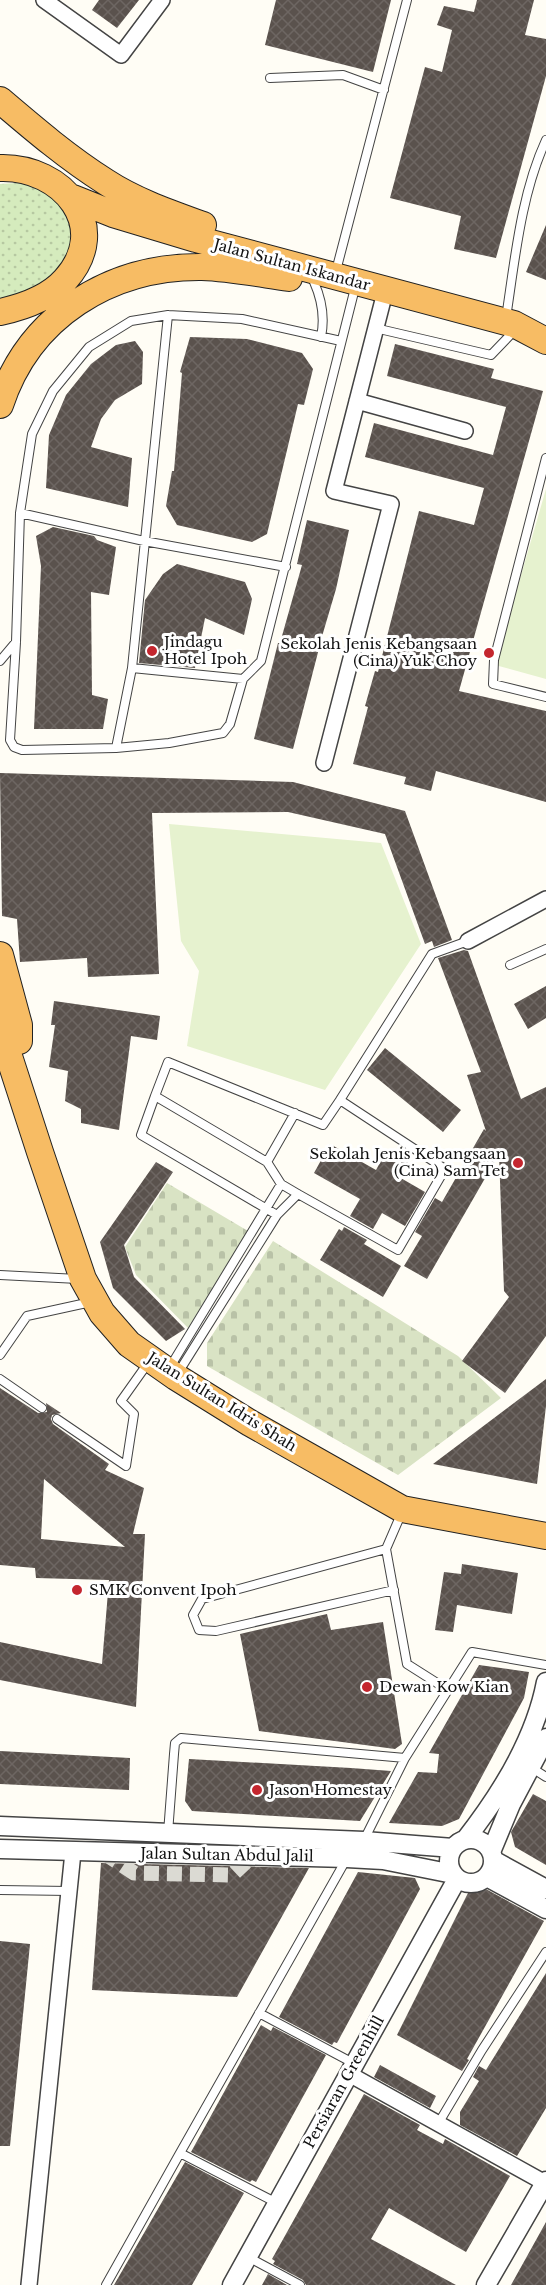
<svg xmlns="http://www.w3.org/2000/svg" width="546" height="2285" viewBox="0 0 546 2285" font-family="'Libre Baskerville',serif">
	<defs>
		<pattern id="grass-dots" width="8" height="8" patternUnits="userSpaceOnUse" patternTransform="scale(1.5)"><rect width="8" height="8" fill="#d5ebbd"/><path d="M2 2h.1M6 6h.1" fill="none" stroke="#b6c8a1" stroke-width="1.8" stroke-linecap="round"/></pattern>
		<pattern id="cemetery-stones" width="16" height="16" patternUnits="userSpaceOnUse" patternTransform="scale(1.5)"><rect width="16" height="16" fill="#d9e3c4"/><path d="M2 7V4a2 2 0 0 1 4 0v3zM10 15v-3a2 2 0 0 1 4 0v3z" fill="#b9c2a7"/></pattern>
		<pattern id="building-cross-hatch" width="8" height="8" patternUnits="userSpaceOnUse" patternTransform="scale(1.5)"><rect width="8" height="8" fill="#5a524d"/><path d="M0 0l8 8M0 8l8-8" fill="none" stroke="#6d6662"/></pattern>
	</defs>
	<rect width="100%" height="100%" fill="#fffdf5"/>
	<path fill="url(#grass-dots)" d="M17,183C49,188 52,193 73,216V251L52,282L0,303V184Z"/>
	<path fill="url(#cemetery-stones)" d="M167,1183L248,1231L188,1328L136,1275L125,1247Z
		M273,1241L458,1356L501,1398L398,1475L207,1366V1343Z"/>
	<path fill="#e6f2cf" d="M546,489V679L495,665Z
		M169,824L381,843L421,944L325,1090L187,1046L199,971L181,941Z"/>
	<path fill="url(#building-cross-hatch)" fill-rule="evenodd" d="M99,0H139L117,28L92,10Z
		M276,0H391L373,72L265,45Z
		M477,0H534L525,35L546,39V76L496,258L454,249L461,216L390,198L425,67L442,72L452,30L437,25L444,6L474,12Z
		M546,225V280L526,272Z
		M190,337L247,339L302,353L313,369L304,405L298,404L267,534L252,542L177,525L166,506L172,471H174L182,373L180,372Z
		M135,341L143,352L142,384L115,400L101,419L91,447L132,458L128,507L46,488L49,435L66,395L91,364L116,345Z
		M395,344L494,369L491,378L543,391L459,691L546,711V802L436,771L431,791L404,784L406,777L353,764L368,707L365,706L375,671L378,672L419,511L474,525L484,488L365,457L374,423L493,455L506,407L387,376Z
		M307,520L349,530L336,589L323,633L293,749L254,739L278,643H280L302,565L297,564Z
		M53,527L94,536L97,540L116,547L109,595L91,592L92,695L108,699L103,729H34L41,566L36,536Z
		M177,564L245,582L252,599L244,635L205,618L195,668L139,663L145,600L163,574Z
		M0,773L293,782L405,811L452,940L434,947L432,941L425,944L385,834L288,812L152,813L159,974L88,977L87,958L20,962L17,919L2,916Z
		M464,950L468,951L521,1099L546,1087V1336L505,1393L462,1361L509,1297L504,1291L499,1154L427,1279L404,1266L422,1236L415,1232L435,1198L442,1202L484,1129L486,1131L467,1075L481,1072L438,958Z
		M546,986V1018L528,1029L514,1004Z
		M54,1001L160,1016L157,1040L131,1036L119,1130L81,1123V1109L65,1101L68,1071L49,1067L55,1025H51Z
		M385,1048L461,1110L443,1132L367,1070Z
		M330,1144L376,1170L387,1150L408,1162L399,1177L425,1192L405,1226L382,1213L373,1229L350,1216L360,1199L314,1173Z
		M156,1162L173,1172L124,1245L134,1277L185,1329L166,1341L113,1288L100,1242Z
		M344,1227L367,1240L364,1244L401,1266L383,1297L320,1260L339,1229L342,1231Z
		M546,1379V1406L537,1484L433,1464Z
		M0,1388L38,1413L47,1412L46,1403L61,1413L52,1415L51,1419L53,1424L109,1464L105,1470L144,1488L133,1534H145L136,1707L0,1680V1642L102,1664L109,1580L36,1578L35,1568L0,1565ZM44,1479L107,1532L125,1547L41,1539Z
		M462,1564L518,1573L512,1614L457,1605L453,1632L435,1630L444,1572L461,1574Z
		M327,1614L331,1630L383,1622L402,1744L395,1749L259,1731L240,1634Z
		M479,1665L529,1672L524,1698L459,1819L442,1826L389,1823L418,1772L437,1773L439,1754L429,1753Z
		M0,1751L130,1758L129,1790L0,1784Z
		M189,1759L351,1768L391,1771L360,1821L192,1811L185,1801Z
		M533,1794L546,1801V1865L515,1847L511,1832Z
		M101,1863L309,1868L237,1997L92,1990Z
		M358,1872L415,1878L420,1889L337,2043L334,2042L332,2045L279,2017Z
		M484,1888L544,1921L467,2059L469,2060L462,2071L397,2035L468,1893Z
		M0,1941L30,1944L10,2146H0Z
		M546,1973V2108L517,2156L460,2125V2112L479,2081L473,2077L479,2066L486,2070Z
		M261,2025L271,2031L273,2027L326,2055L256,2182L252,2180L250,2182L191,2152Z
		M380,2065L436,2096L430,2108L374,2077Z
		M364,2094L420,2125L417,2130L443,2144L445,2139L510,2176L466,2252L389,2208L371,2239L456,2285H306L303,2280L273,2264L275,2261L272,2259Z
		M185,2162L244,2193L192,2285H114Z
		M546,2222V2285H511Z
		M268,2274L287,2285H262Z"/>
	<g fill="none" stroke-linecap="round" stroke-linejoin="round">
		<path stroke="#dbdad3" stroke-width="15" stroke-dasharray="15 8" stroke-linecap="butt" d="M104,1853L134,1873L232,1875L253,1855"/>
		<g stroke="#444" stroke-width="10">
			<path id="service" d="M270,78L343,75L384,90
				M337,267L407,0
				M314,282C322,300 325,318 321,337
				M506,318C515,259 521,194 546,140
				M375,328L491,355L515,330
				M341,341L242,319L168,315L131,321L89,347L53,391L32,434L20,513L16,642L10,740L14,747L22,750L116,748L169,743L223,733L230,724L243,679L261,661L354,292
				M546,458L494,660L493,684L546,697
				M20,513L144,541L286,567
				M0,661L16,642
				M132,668L243,679
				M116,748L132,668L168,315
				M510,965L546,949
				M168,1062L323,1125L340,1100L445,1169L398,1250L298,1194L281,1184L267,1162L155,1096Z
				M155,1096L141,1135L277,1215
				M340,1100L432,954L468,941
				M267,1162L295,1113
				M0,1275L78,1279
				M0,1355L27,1316L91,1302
				M170,1367L281,1184
				M178,1373L277,1215L298,1194
				M0,1379L42,1408
				M57,1419L126,1466L134,1414L121,1401L148,1363
				M402,1512L386,1549L407,1664L448,1690
				M386,1549L202,1599L193,1615L199,1630L216,1631L394,1590
				M532,1768L546,1777
				M168,1833L174,1754L175,1743L181,1738L405,1758
				M364,1840L405,1758L472,1652L546,1665
				M0,1890L69,1891
				M259,2013L355,2064
				M438,2124L482,2050L546,1952
				M277,2203L180,2153L347,1858
				M248,2257L300,2285
				M106,2285L180,2153"/>
		</g>
		<g stroke="#444" stroke-width="18">
			<path id="minor" d="M44,0L121,55L162,0
				M357,401L465,431
				M324,763L391,504L334,491L383,300
				M468,941L546,899
				M349,2074L545,2183
				M29,2285L73,1852"/>
		</g>
		<g stroke="#444" stroke-width="21">
			<path id="tertiary" d="M0,1826L364,1841L453,1848
				M449 1861a22 22 0 1 1 44 0a22 22 0 1 1-44 0Z
				M465,1840C501,1794 535,1740 546,1682
				M0,1849L347,1858L383,1860L453,1874
				M491,1852L511,1804L546,1738
				M493,1860L546,1889
				M487,1877L546,1909
				M232,2285L457,1879
				M486,2285L546,2181"/>
		</g>
		<g stroke="#222" stroke-width="28">
			<path id="trunk" d="M0,100C34,129 68,158 106,182C135,201 170,213 203,225
				M0,168C63,166 113,227 65,280C49,298 23,307 0,312
				M73,198L113,214L196,239L514,324L546,341
				M0,405C29,316 110,266 202,267C231,268 261,274 289,278
				M0,955L19,1025V1041
				M0,1018L6,1047L40,1152L83,1279L102,1313L129,1344L176,1377L250,1423L402,1509L546,1536"/>
		</g>
		<use href="#service" stroke="#fff" stroke-width="8"/>
		<use href="#minor" stroke="#fff" stroke-width="15"/>
		<use href="#tertiary" stroke="#fff" stroke-width="18"/>
		<use href="#trunk" stroke="#f7bc64" stroke-width="26"/>
	</g>
	<g fill="#c4262e" stroke="#fff" stroke-width="2">
		<circle cx="152" cy="651" r="6"/>
		<circle cx="489" cy="653" r="6"/>
		<circle cx="518" cy="1163" r="6"/>
		<circle cx="77" cy="1590" r="6"/>
		<circle cx="367" cy="1687" r="6"/>
		<circle cx="257" cy="1790" r="6"/>
	</g>
	<g text-anchor="middle" stroke-width="6" stroke-linejoin="round" paint-order="stroke">
		<g font-size="15" fill="#111" stroke="#fff">
			<text transform="translate(292 265) rotate(15)" y="5">Jalan Sultan Iskandar</text>
			<text transform="translate(222 1402) rotate(32)" y="5">Jalan Sultan Idris Shah</text>
			<text transform="translate(227 1855) rotate(1)" y="5">Jalan Sultan Abdul Jalil</text>
			<text transform="translate(344 2082) rotate(-61)" y="5">Persiaran Greenhill</text>
		</g>
		<g font-size="15" fill="#111" stroke="#fff" text-anchor="start">
			<text x="164" y="647">Jindagu<tspan x="164" dy="17">Hotel Ipoh</tspan></text>
			<text x="477" y="649" text-anchor="end">Sekolah Jenis Kebangsaan<tspan x="477" dy="17">(Cina) Yuk Choy</tspan></text>
			<text x="506" y="1159" text-anchor="end">Sekolah Jenis Kebangsaan<tspan x="506" dy="17">(Cina) Sam Tet</tspan></text>
			<text x="89" y="1595">SMK Convent Ipoh</text>
			<text x="379" y="1692">Dewan Kow Kian</text>
			<text x="269" y="1795">Jason Homestay</text>
		</g>
	</g>
</svg>
